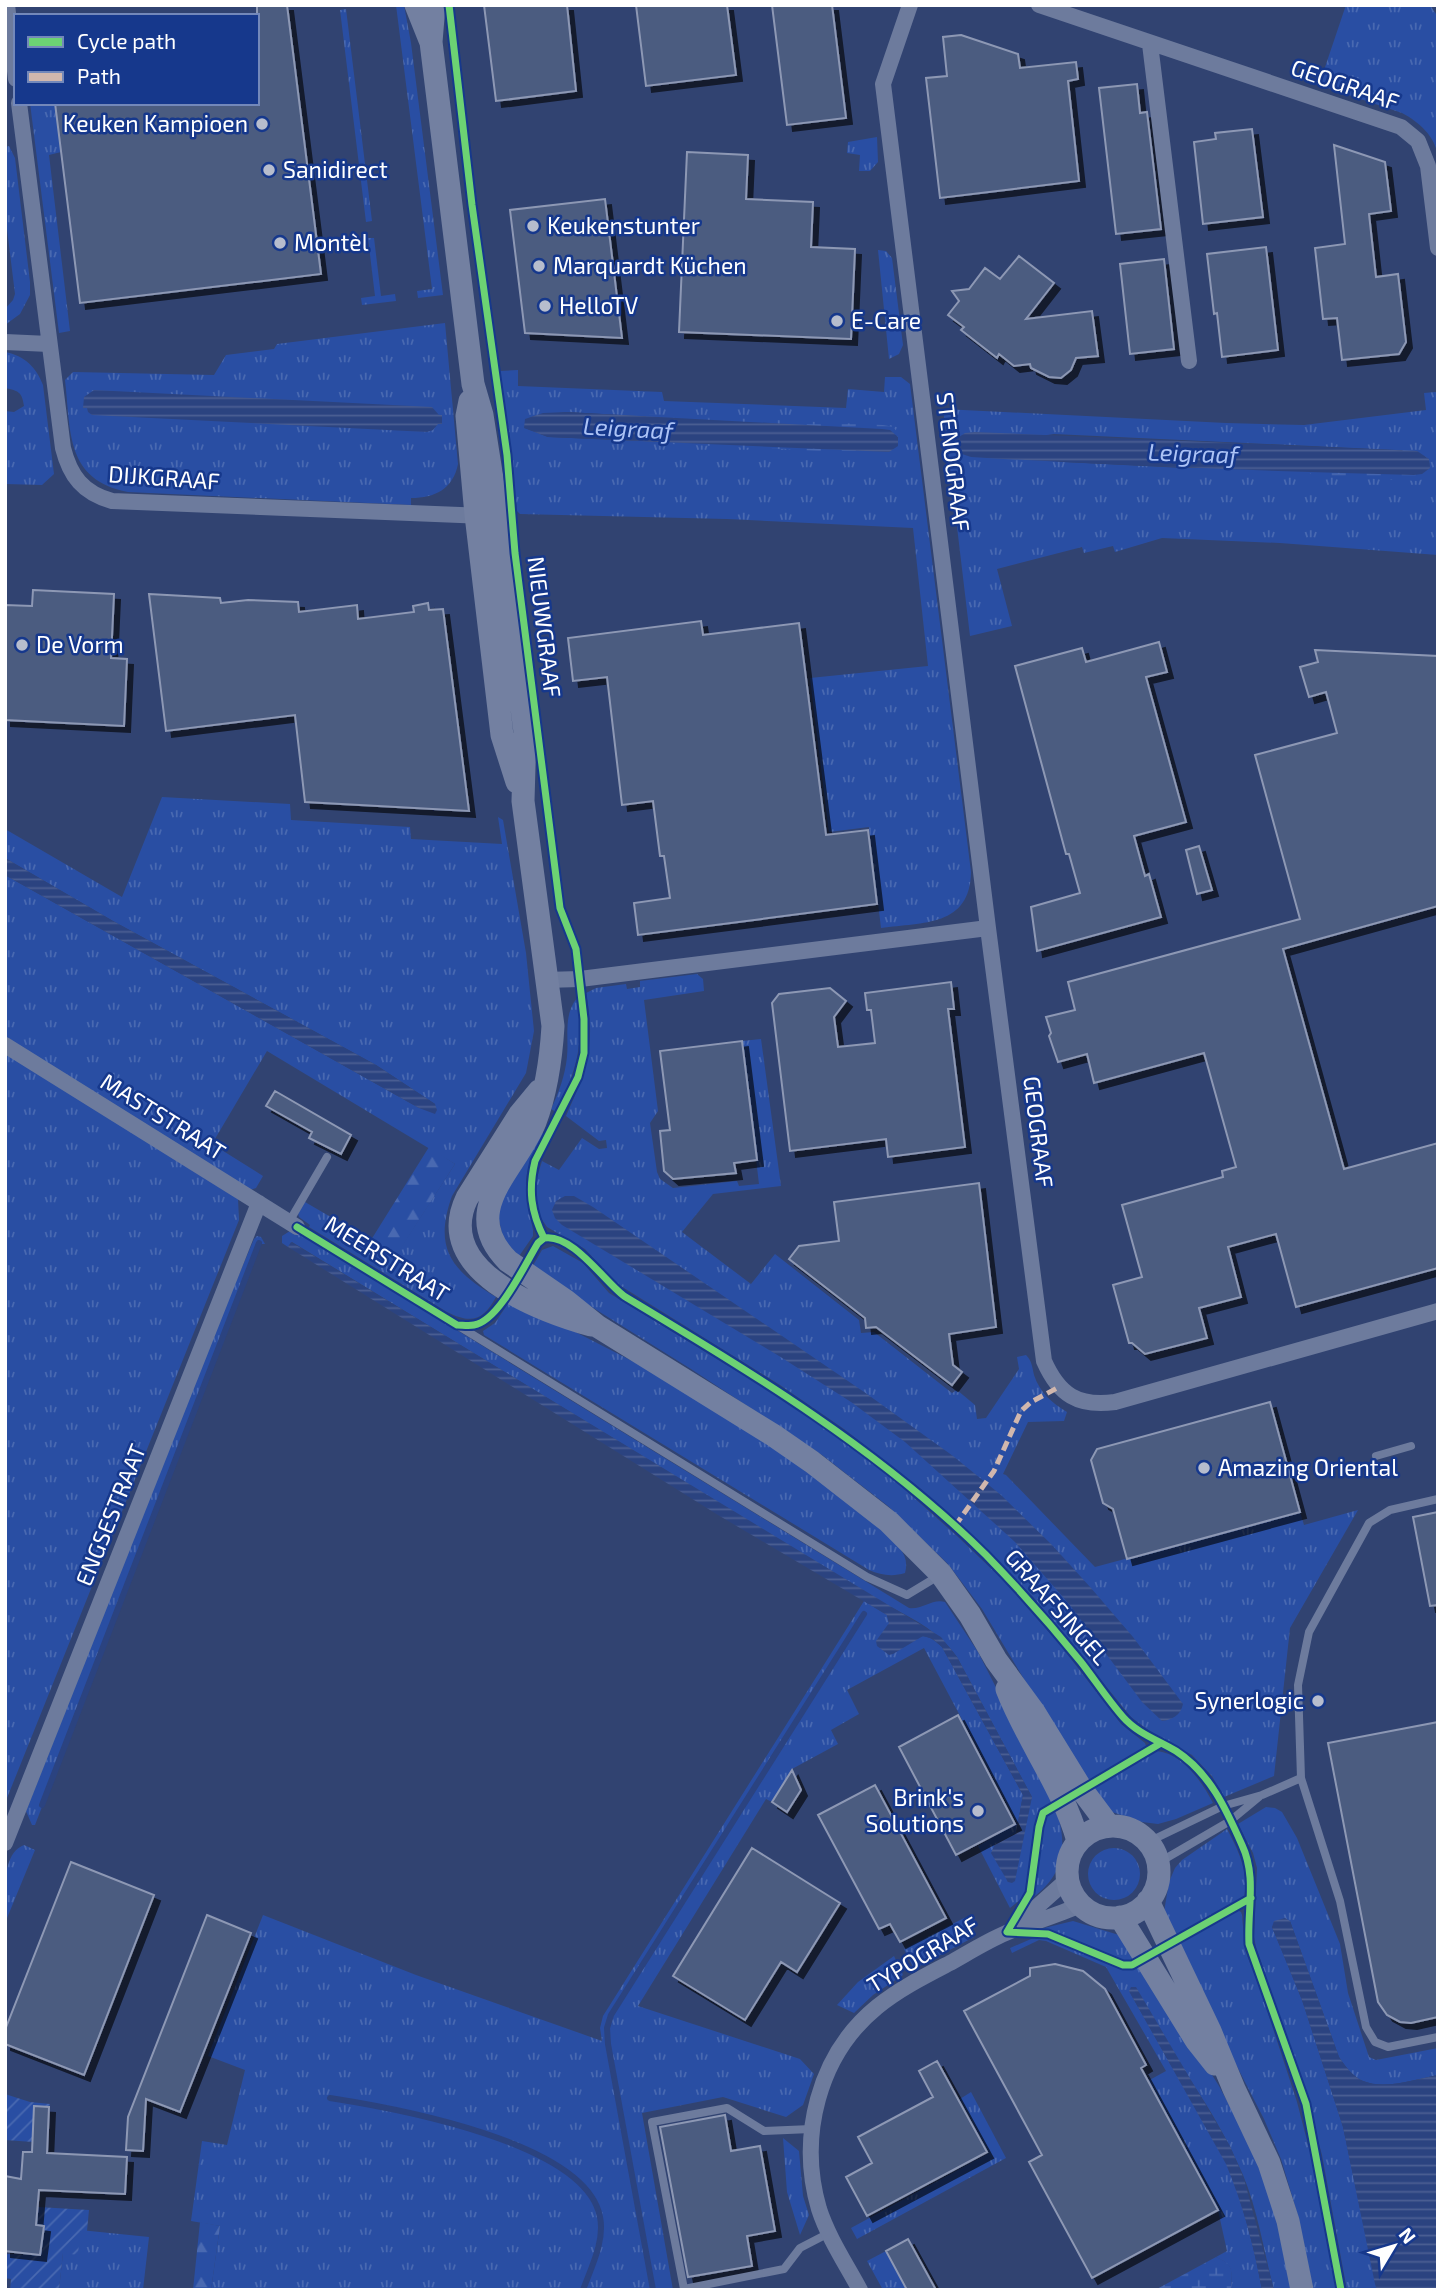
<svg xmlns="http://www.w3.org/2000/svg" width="1443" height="2295" viewBox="0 0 1443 2295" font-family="'Exo 2',sans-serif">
	<defs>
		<pattern id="grass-tufts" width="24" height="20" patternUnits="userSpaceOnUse" patternTransform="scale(1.75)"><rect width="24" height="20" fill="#294ea3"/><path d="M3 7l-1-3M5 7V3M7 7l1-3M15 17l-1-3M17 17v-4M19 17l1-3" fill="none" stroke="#4969b1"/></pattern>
		<pattern id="forest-firs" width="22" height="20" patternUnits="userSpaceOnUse" patternTransform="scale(1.75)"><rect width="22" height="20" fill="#294ea3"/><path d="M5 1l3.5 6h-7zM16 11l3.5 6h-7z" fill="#4969b1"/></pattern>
		<pattern id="wetland-marsh" width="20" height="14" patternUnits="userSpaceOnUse" patternTransform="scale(1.75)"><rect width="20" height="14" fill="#294ea3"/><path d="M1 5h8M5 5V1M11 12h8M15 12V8" fill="none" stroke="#4969b1"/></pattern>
		<pattern id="garden-furrows" width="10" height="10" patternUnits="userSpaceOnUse" patternTransform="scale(1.75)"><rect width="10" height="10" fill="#294ea3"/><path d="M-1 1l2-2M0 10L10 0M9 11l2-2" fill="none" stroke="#4969b1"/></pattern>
		<pattern id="water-rules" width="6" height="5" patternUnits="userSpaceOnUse" patternTransform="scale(1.75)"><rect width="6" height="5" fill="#2b4380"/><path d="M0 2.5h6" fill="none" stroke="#4b5f93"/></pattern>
		<filter id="shadow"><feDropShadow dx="6" dy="6" stdDeviation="0" flood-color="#0009"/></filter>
	</defs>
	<rect width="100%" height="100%" fill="#314371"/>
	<path fill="url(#grass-tufts)" fill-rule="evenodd" d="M396,5H404L411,43L443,295L418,298L417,291L432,289Z
		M1346,5H1430L1438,17V156C1435,136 1419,122 1402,113L1319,85Z
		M346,9L372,221L366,222L340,10Z
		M30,103H55L61,152L49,155L70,331L59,333Z
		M877,137L878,162L870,171H859L860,155L847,153L848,142Z
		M9,146L15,158L30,282V295L20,314L5,325V309L13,300L15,294L5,213V147Z
		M368,238H374L381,296L395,294L396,301L362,305L361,298L375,296Z
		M878,250L886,251L892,258L903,345L899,354L889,359Z
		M445,323L458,464C453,489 435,498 411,498V505L128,492C65,480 71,431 65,380L73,372L214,375L226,355L274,349L277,344Z
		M5,352C25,356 36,367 43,385L54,474L42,485L5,484V411L14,412L24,406C22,392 19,391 5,388Z
		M518,370V386L662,392L664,401L846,408L848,389L884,392L885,377H901L910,384L971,872C970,927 923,922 881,928L869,827L829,832L810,678L928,666L913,528L727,519L520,514L517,511L500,371ZM567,412L724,421L689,443L548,437L525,428V420L534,416Z
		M1435,392L1438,393V555L1280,543L1162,538L1115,552L1113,546L1084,553L1082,547L997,569L1012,626L970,636L943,409L1226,423L1304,425L1426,410L1424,393ZM1054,434L1417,451L1429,460L1430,468H1184L1063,462L958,448Z
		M162,797L290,804L291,820L410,827L411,839L502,844L498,817L503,820L526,953L534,1031L526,1073L452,1196C433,1249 452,1271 496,1297C483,1321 471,1324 447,1312L309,1227L310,1225L299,1217L298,1213L305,1202L396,1255L455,1164L267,1051L212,1144L263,1176L256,1188L250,1190L5,1042V875L419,1108L435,1104L376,1065L113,921L5,858V829L122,897Z
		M697,974L703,979L704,991L644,1000L658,1111L650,1123L657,1172L660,1179L673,1188L737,1181L739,1186L759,1184L742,1041L761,1039L781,1186L713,1194L682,1232L751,1284L775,1254L859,1320L861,1333L874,1332L952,1393L957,1390L975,1405L977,1419L986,1418L1019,1369L1017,1357L1026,1355C1032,1361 1032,1367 1034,1375C1040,1393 1052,1403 1067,1412L1064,1421L1028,1422L1003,1474L1006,1475L1095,1567L1300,1512L1304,1525L1358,1510L1290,1628L1274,1776L1224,1797L1212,1776L1192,1755L1152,1733L1131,1717L1034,1598L964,1527L921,1489L844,1429L780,1385L616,1283L585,1249L547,1227L537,1212L536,1203V1181L542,1161L559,1170L582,1138L599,1149L607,1148L606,1140L599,1141L566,1116C587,1070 596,1044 586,993L596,988L626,984L627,989L640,987V981Z
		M577,998C584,1048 577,1068 556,1112L551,1109C559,1092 565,1076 567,1057C569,1037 563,1015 577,998Z
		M5,1052L238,1199L239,1220L5,1803Z
		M539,1131L544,1134C520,1175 524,1186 533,1230V1236L517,1259L504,1242L498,1216L499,1202Z
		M290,1231L297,1232L909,1608C922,1610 933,1598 945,1602L978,1652L1054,1802L1042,1810L1039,1815L1027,1890L1020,1900L1010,1908L978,1846L1017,1823L924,1648L847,1690L859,1714L831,1730L838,1744L792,1769L772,1802L766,1799L638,2006L800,2059L814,2074L803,2105L786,2117L723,2097L642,2113L673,2290H211L220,2226L191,2221L202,2141L227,2145L245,2070L208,2056L263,1915L416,1975L602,2041L600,2028L603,2016L864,1601L887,1615L889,1623L918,1637C928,1634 935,1641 942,1647L1023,1795L1016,1833L994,1845L1008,1882L1032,1797L957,1657C938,1629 907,1616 878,1600L292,1242L288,1247L282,1243V1236Z
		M257,1236L261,1237L265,1244H259L35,1825H32L26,1811L218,1324L254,1239Z
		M553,1246L583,1263L609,1293L797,1408L842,1440L894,1480L957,1536L1004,1581L1061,1646L1121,1724L1145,1743L1147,1749L1087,1784L982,1609L948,1564L888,1506L822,1455L691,1369L531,1269L542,1250Z
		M511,1299L638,1364L782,1452L887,1534C898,1546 910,1555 905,1573C892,1577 881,1575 869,1570L484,1335L483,1331L495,1323Z
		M1157,1751C1183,1754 1202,1782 1213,1803L1176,1819L1158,1824L1142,1822L1109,1811L1090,1789Z
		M1056,1807C1068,1848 1065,1876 1028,1901L1044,1817Z
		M1266,1807L1275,1808L1282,1812L1297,1838L1340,1944L1348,1993L1369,2057L1376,2060L1438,2048V2075C1416,2079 1385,2090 1363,2081C1353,2077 1345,2066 1339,2057L1290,1921L1272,1927L1302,2000L1343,2127L1377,2290H1347L1322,2155L1306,2095L1256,1947L1254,1937L1257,1868L1253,1853L1238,1824Z
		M1227,1829C1239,1852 1249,1872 1244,1898L1171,1940L1163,1918L1169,1882L1175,1868L1182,1860Z
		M24,1845L35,1850L5,1923C5,1899 0,1854 24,1845Z
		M1088 1874a26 26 0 1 1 52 0a26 26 0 1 1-52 0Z
		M1237,1910L1241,1912L1242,1915L1245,1950L1261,1992L1297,2102L1312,2160L1338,2290H1313L1298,2216L1281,2159L1264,2119L1174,1944Z
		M964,1918L974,1937L914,1969L904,1949Z
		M1073,1921L1119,1935L1138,1958L1131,1962L1123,1963L1040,1929Z
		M1038,1936H1047L1126,1969L1133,1968L1141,1962L1219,2086L1258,2159L1278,2219L1291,2290H1274C1264,2252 1258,2211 1243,2175C1215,2108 1169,2050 1129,1991L1227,2164C1243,2205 1254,2246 1262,2290H1231C1232,2271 1234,2265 1216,2257L1227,2251L1218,2210L1049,2135L1166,2071L1106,1967L1046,1941L1039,1940L1012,1953L1010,1948Z
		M894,1956L903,1975L873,1995L854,2013L837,2005L858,1982Z
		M971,2092L1006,2158L857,2239L851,2228L989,2153L960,2099Z
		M783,2138L799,2151L803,2196L809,2215L800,2235L787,2192Z
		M80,2230L149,2237L143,2290H59L63,2253Z
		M886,2251L907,2290H883L867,2261Z"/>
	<path fill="url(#forest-firs)" d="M429,1147L455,1164L396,1256L371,1240Z
		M200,2222L220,2226L211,2290H193Z"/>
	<path fill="url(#wetland-marsh)" d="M646,414L883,425C891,426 897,427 898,437L645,421Z
		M669,440L880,443L898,446L892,453L882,454L671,444Z
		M1402,450L1417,451L1429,459L1430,475L1418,481L1313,476L1304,468L1410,457Z
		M1216,2257C1235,2265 1232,2271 1231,2290H1155Z"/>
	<path fill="url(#garden-furrows)" d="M5,2094L30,2102L50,2104L49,2107H34L33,2142L5,2140Z
		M38,2207L89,2210L87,2231H80L78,2255L63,2253L59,2290H10L11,2279L5,2278V2254L40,2255L44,2226L36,2225Z"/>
	<path fill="url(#water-rules)" d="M94,390L432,407L439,415H442V424H438L433,430L427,432L92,415L88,412L87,408H83L84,397Z
		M567,412L882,429L890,430L898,437V446L889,452L548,437L524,428L525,419L543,413Z
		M975,432L1417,451L1429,459L1430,468L1422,474L1414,475C1267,471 1119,466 971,457L962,454L956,448V439L965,433Z
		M5,858L113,921L376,1065L435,1104L437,1110L435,1114L419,1108L5,875Z
		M565,1196H574L593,1207L867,1394L953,1456L1001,1495L1052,1545L1091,1588L1133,1637L1183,1704C1181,1715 1172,1720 1162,1721L1142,1702L1069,1604L1015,1542L905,1442L851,1402L779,1356L562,1225L555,1218L552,1210L556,1201Z
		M291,1242L941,1637L957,1657L1032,1797L1015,1881L1012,1883L1008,1882L991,1853L994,1846L1016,1833L1023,1795L942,1647L933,1639L923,1636L893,1654L889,1655L877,1646L876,1641L889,1623L887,1615L718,1515L288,1247Z
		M1285,1918L1290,1921L1339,2057C1345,2066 1353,2077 1363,2081C1385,2090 1416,2079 1438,2075V2290H1377L1375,2284L1343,2127L1302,2000L1272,1927L1274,1921Z
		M1131,1987H1136L1230,2146L1244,2179L1274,2290H1262C1254,2246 1243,2205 1226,2164L1129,1991Z"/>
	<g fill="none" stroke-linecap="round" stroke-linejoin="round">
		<path stroke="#2b4380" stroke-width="6" d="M42,1805L259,1243
			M330,2098C394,2108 586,2142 600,2217C605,2241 591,2268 583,2290
			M653,2290L608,2044L607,2028L611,2015L864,1614"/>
	</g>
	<path fill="#4b5b80" stroke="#8d98b4" stroke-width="2" filter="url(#shadow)" d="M257,5H287L321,274L80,303L55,103H257Z
		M484,5H567L576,91L496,101Z
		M636,5H727L736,75L646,86Z
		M772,5H832L846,118L787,125Z
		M961,35L1018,54L1020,68L1076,62L1078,79L1068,81L1079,181L940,198L926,78L947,76L943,37Z
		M1137,84L1140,113L1147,112L1161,229L1116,234L1099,88Z
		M1252,129L1263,217L1203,224L1194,142L1216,139L1215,133Z
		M1334,145L1385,162L1391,211L1369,214L1376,277L1398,274L1406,342L1399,354L1342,360L1337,318L1323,319L1315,248L1345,244Z
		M687,152L748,155L746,199L813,202L811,247L855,249L851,339L679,332Z
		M605,199L622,338L525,333L510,210Z
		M1266,247L1278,350L1222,357L1217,313L1214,314L1207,254Z
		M1019,256L1054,283L1026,319L1092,311L1098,356L1076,358L1071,370L1061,378L1049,377L1031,368L1030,364L1014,366L999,354L997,358L961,330L964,327L948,315L959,301L952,291L969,289L985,268L1000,279Z
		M1164,259L1174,349L1130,354L1120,264Z
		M33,590L114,594L111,658L127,659L124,726L5,720V605L32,606Z
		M149,594L220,598L221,603L248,600L298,602L299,612L357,605L358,619L414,612L413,606L428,603L429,610L443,609L469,811L305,802L295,715L166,731Z
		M701,621L703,635L799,623L826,835L868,830L877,904L638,935L634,903L670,898L664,856H660L653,801L622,805L607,677L573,681L568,638Z
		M1159,642L1167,672L1146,677L1186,822L1134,836L1145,876L1149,874L1161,917L1037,951L1031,907L1080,893L1069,854H1066L1015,666L1082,648L1086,662Z
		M1315,650L1438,656V906L1283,949L1344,1169L1438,1143V1268L1296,1307L1276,1234L1228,1247L1241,1297L1199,1308L1207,1338L1145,1354L1132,1343H1129L1113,1285L1142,1277L1122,1205L1223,1177L1222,1171L1236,1167L1204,1053L1094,1083L1087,1054L1058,1062L1049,1036L1051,1033L1046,1017L1075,1010L1068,982L1300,919L1255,755L1337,733L1326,692L1309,697L1300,667L1318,662Z
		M1199,846L1212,890L1197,894L1186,850Z
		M951,982L954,1009H948L965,1147L888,1157L886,1139L790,1151L772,1003L779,994L830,988L846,1001L834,1017L838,1047L875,1043L871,1010H867L865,993Z
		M742,1041L757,1160L734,1163L736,1173L673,1179L664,1171L660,1131L670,1130L660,1051Z
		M275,1091L351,1135L341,1154L309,1138L312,1132L266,1106Z
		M979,1183L996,1327L949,1334L953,1365L962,1372L952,1385L876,1327L866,1328L865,1318L789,1259L799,1246L839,1241L834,1202Z
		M1270,1402L1300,1512L1127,1559L1113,1509L1103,1503L1091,1460L1097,1449Z
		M1438,1512V1605L1430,1606L1413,1517Z
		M958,1715L1015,1824L956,1855L899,1747Z
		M1438,1722V2017L1411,2023L1400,2022L1387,2015L1378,2002L1328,1743Z
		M792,1770L801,1790L787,1812L772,1802Z
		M875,1785L946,1918L900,1942L890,1924L879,1929L818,1815Z
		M752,1848L840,1903L797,1972L781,1962L745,2020L673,1976Z
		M71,1862L154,1895L84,2075L5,2044V2030Z
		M207,1915L251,1933L180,2112L146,2099L143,2151L126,2150L128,2117Z
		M1055,1964L1083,1971L1105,1989L1146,2065L1141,2068L1218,2210L1092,2278L1029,2162L1042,2155L964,2011L1030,1976V1968Z
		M937,2061L987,2152L867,2216L846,2177L872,2163L858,2137L933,2097L919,2071Z
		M34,2106L49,2107L47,2153L127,2157L125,2194L39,2190L36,2225L44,2226L40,2255L5,2251V2176L21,2179L23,2152H32Z
		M725,2115L731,2151L760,2146L775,2231L747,2236L752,2266L688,2277L660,2127Z
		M908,2239L936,2290H907L886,2251Z"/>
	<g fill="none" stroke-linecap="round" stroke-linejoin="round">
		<path stroke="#6d7b9d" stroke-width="8" d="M289,1222L327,1157
			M457,1325L867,1577L907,1595L940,1575
			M1376,1456L1411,1446
			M1438,1499L1390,1510L1369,1523L1309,1632L1298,1685L1301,1778L1340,1901L1366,2027L1375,2042L1388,2047L1438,2037
			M1148,1842L1223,1806L1262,1795L1301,1778
			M1158,1863L1230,1821L1259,1797
			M811,2129L764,2131L727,2108L652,2122L684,2289L784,2269L800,2248L829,2233"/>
		<path stroke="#6d7b9d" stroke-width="16" d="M7,5L16,79
			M910,5L883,84L988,928
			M1039,5L1401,127L1418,141L1428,166L1438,248
			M1150,44L1189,361
			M19,103L63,448C70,476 83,493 112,501L485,516
			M5,342L49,344
			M545,980L580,979L988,928L1044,1361C1059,1395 1078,1407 1115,1402L1438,1311
			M5,1045L297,1227
			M5,1843L259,1203
			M1012,1929L1067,1880
			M860,2290C846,2264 828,2237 819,2209C798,2137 818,2055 877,2007C899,1989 925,1976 950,1963C968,1953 987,1941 1006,1933C1030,1923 1056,1916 1080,1905"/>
		<path stroke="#7380a1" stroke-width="23" d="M416,5L430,40
			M434,5L431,42L473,384L482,415L498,517L525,732L523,801L553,1026C551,1059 547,1090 535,1122C516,1170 457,1210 508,1261L566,1301L597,1326L773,1435L812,1462L889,1522L941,1574L970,1615L996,1660L1034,1712L1082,1790L1109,1826
			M470,401L467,416L476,515L502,735L517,782
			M539,1091L520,1114L467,1198C432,1270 538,1310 591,1325
			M1007,1689C1027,1741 1063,1787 1078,1841
			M1067 1872a46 46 0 1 1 92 0a46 46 0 1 1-92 0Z
			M1148,1901L1210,2031L1234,2089L1269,2163L1288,2221L1302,2290
			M1120,1917L1196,2040L1215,2064"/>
		<path stroke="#d1b7ad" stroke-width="5" stroke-dasharray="10 5" stroke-linecap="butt" d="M955,1526L994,1471L1021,1411L1031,1402L1059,1387"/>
		<g stroke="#16388c" stroke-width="11">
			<path id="cycleway" d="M449,5L472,205L507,455L515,553L560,908L576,949L584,1019V1053L578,1077L535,1161C528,1190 531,1212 544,1238
				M297,1227L457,1325C462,1325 469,1326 474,1325C499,1321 525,1264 538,1243L544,1238C572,1233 604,1281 624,1296C752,1373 879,1449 986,1555C1019,1589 1051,1625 1081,1662C1095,1680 1108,1700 1123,1717C1138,1734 1158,1740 1176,1751C1210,1773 1226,1809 1242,1845C1257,1877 1247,1910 1249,1944L1306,2104L1341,2290
				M1161,1743L1043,1813L1039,1827L1030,1893L1007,1932L1048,1934L1123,1965H1132L1251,1898"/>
		</g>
		<use href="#cycleway" stroke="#6cd273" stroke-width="7"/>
	</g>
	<g fill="#b7bdcd" stroke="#16388c" stroke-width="2.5">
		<circle cx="262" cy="124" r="7"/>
		<circle cx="269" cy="170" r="7"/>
		<circle cx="533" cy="226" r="7"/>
		<circle cx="280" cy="243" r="7"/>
		<circle cx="539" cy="266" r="7"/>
		<circle cx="545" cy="306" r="7"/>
		<circle cx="837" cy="321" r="7"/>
		<circle cx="22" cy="645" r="7"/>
		<circle cx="1204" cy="1468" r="7"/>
		<circle cx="1318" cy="1701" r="7"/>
		<circle cx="978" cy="1811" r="7"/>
	</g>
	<g text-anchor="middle" stroke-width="5" stroke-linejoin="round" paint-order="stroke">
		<g font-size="23" fill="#fff" stroke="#16388c">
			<text transform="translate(1345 85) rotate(19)" y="8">GEOGRAAF</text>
			<text transform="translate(953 462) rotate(83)" y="8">STENOGRAAF</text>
			<text transform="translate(164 478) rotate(4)" y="8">DIJKGRAAF</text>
			<text transform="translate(544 627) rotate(83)" y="8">NIEUWGRAAF</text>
			<text transform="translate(163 1117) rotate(32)" y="8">MASTSTRAAT</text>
			<text transform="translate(1038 1132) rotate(83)" y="8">GEOGRAAF</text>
			<text transform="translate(387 1259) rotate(32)" y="8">MEERSTRAAT</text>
			<text transform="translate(111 1515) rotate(-68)" y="8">ENGSESTRAAT</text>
			<text transform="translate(1057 1607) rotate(49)" y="8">GRAAFSINGEL</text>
			<text transform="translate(923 1955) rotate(-31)" y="8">TYPOGRAAF</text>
		</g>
		<g font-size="23" fill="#fff" stroke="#16388c" text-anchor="start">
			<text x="248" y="132" text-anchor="end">Keuken Kampioen</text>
			<text x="283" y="178">Sanidirect</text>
			<text x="547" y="234">Keukenstunter</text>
			<text x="294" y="251">Montèl</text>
			<text x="553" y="274">Marquardt Küchen</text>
			<text x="559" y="314">HelloTV</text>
			<text x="851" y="329">E-Care</text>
			<text x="36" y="653">De Vorm</text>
			<text x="1218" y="1476">Amazing Oriental</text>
			<text x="1304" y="1709" text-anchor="end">Synerlogic</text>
			<text x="964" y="1806" text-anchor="end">Brink's<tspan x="964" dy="26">Solutions</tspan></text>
		</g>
		<g font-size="24" font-style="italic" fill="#acc3f6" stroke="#16388c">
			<text transform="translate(628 429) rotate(3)" y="8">Leigraaf</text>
			<text transform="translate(1193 454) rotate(2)" y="8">Leigraaf</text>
		</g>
	</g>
	<rect width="1443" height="2295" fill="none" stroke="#ffffff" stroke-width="14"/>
	<rect x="14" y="14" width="245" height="91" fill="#16388c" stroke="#7388ba" stroke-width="2"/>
	<rect x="28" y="37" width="35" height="10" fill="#6cd273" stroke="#7388ba" stroke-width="2"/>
	<text x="77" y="49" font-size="21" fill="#ffffff">Cycle path</text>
	<rect x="28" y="72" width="35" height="10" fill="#d1b7ad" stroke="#7388ba" stroke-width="2"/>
	<text x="77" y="84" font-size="21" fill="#ffffff">Path</text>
	<g transform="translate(1394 2246) rotate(52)" stroke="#16388c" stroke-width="5" paint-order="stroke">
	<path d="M0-5L12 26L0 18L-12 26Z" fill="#ffffff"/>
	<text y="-10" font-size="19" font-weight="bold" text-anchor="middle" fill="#ffffff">N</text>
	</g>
</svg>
